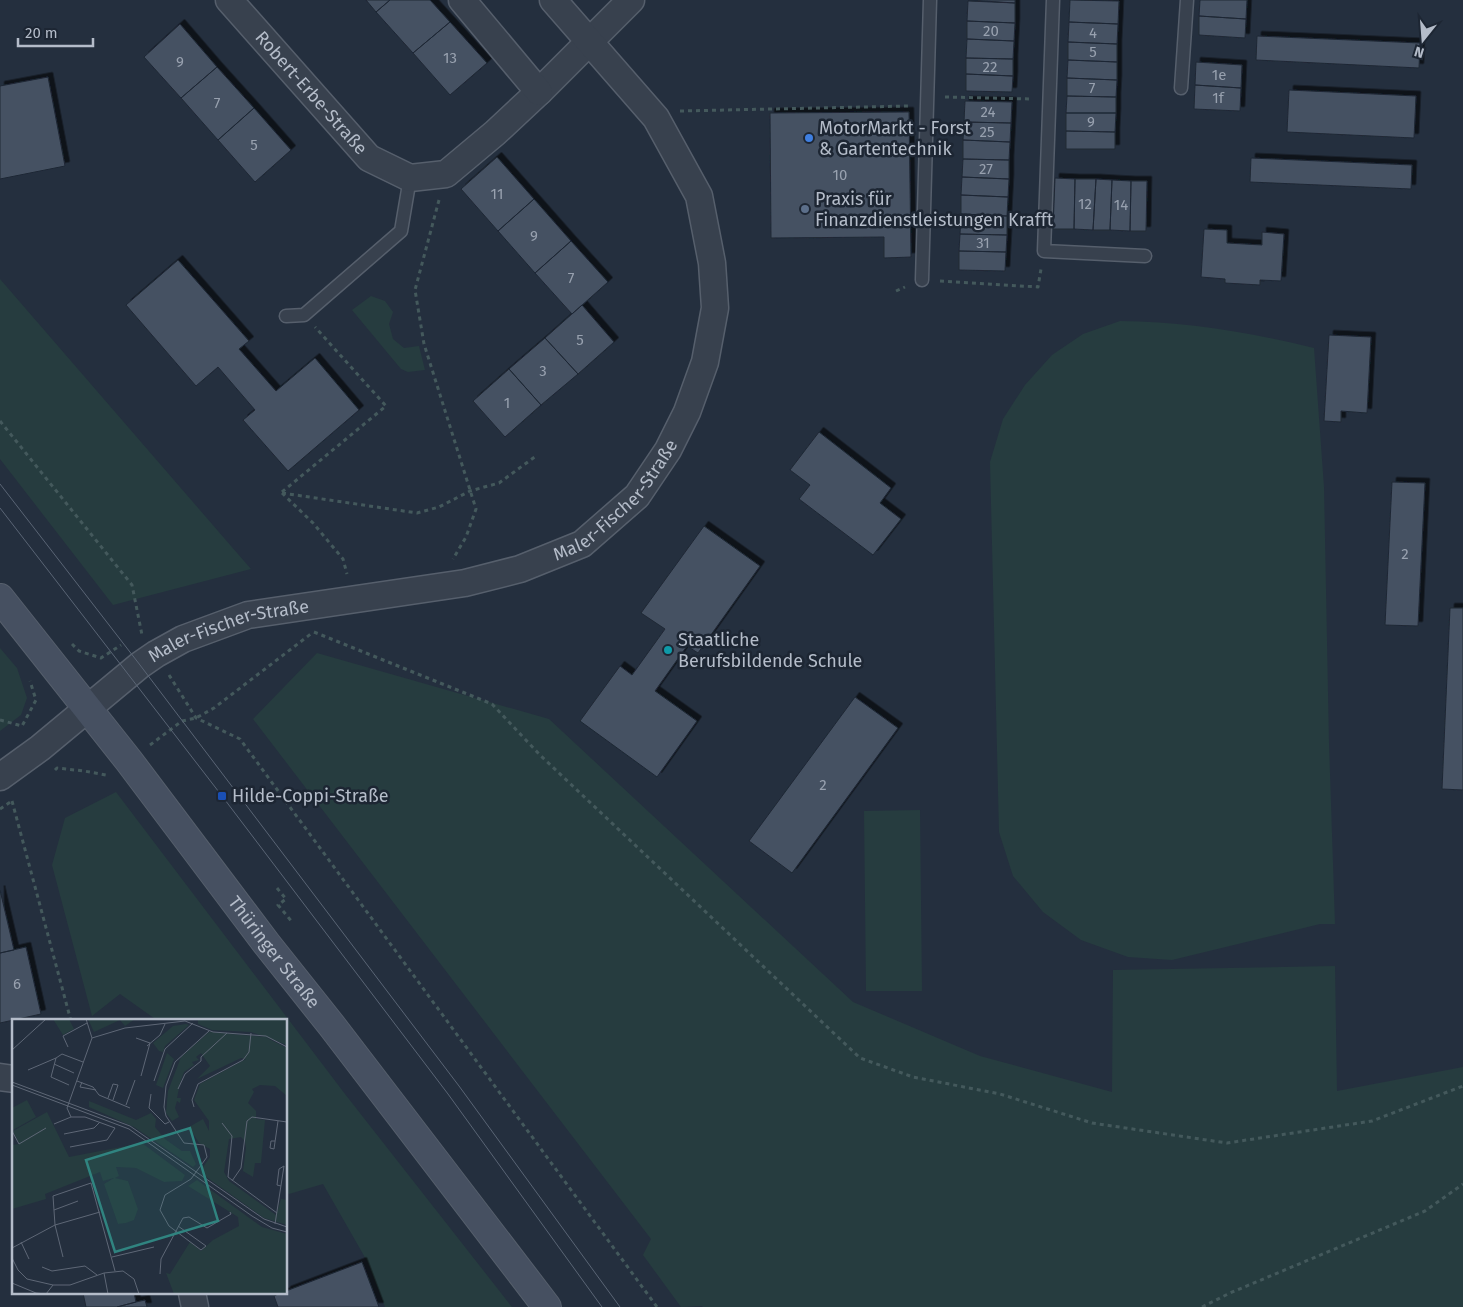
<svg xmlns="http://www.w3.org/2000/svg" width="1463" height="1307" viewBox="0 0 1463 1307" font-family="'Fira Sans',sans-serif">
	<defs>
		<filter id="shadow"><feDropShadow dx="4.5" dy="-4.5" stdDeviation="0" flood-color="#0009"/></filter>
	</defs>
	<rect width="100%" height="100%" fill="#242f3e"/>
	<path fill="#263c3f" d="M0,279L231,546L251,569L113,605L0,459Z
		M371,296L385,301L393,312L389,324L393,339L404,348L419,346L425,370L408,372L401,369L352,310Z
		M1120,321C1186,322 1250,332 1314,348L1324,487L1329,743L1335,924H1320L1172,960L1128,957L1081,940L1043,912L1013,876L999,832L990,462L1003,419L1025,385L1052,355L1083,334Z
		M0,648L17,668L27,698L21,715L0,731Z
		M317,653L549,719L853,1002L980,1056L1112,1092L1113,970L1335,966L1337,1091L1463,1067V1307H703L702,1306L681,1307L643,1255L651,1239L253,719Z
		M116,792L345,1094L512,1307H385L367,1261L323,1184L289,1194L286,1192V1021H158L120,994L92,1016L52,865L65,818Z
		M920,810L922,991H866L864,811Z"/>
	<path fill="#455162" stroke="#1f2835" filter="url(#shadow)" d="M366,0H390L376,12Z
		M390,0H430L450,22L413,53L376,12Z
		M968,0H1015V3Z
		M1070,0L1119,1L1118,24L1069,22Z
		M1200,0H1247L1246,19L1199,16Z
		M968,1L1015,3V23L967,21Z
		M1199,16L1246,19L1245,38L1199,35Z
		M967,21L1015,23L1014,41L967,39Z
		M450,22L487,63L450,95L413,53Z
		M1069,22L1118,24L1117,44L1068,42Z
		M180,24L217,67L181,98L144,57Z
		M1257,36L1420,43L1419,68L1256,60Z
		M967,39L1014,41L1013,59L966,58Z
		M1068,42L1117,44V62L1068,60Z
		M966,58L1013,59V76L966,74Z
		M1068,60L1117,62V80L1067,78Z
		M1196,62L1242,65L1241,88L1195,85Z
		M217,67L254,108L218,140L181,98Z
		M966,74L1013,76L1012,92L966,91Z
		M48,77L65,166L0,179V86Z
		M1067,78L1117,80L1116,97L1067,96Z
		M1195,85L1241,88L1240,111L1194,109Z
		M1289,90L1416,96L1414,138L1287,132Z
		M1067,96L1116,97V113H1066Z
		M965,101L1012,102L1011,123L964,122Z
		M254,108L291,150L255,182L218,140Z
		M909,112L911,257L884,258V237L771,238L770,113Z
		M1066,113H1116L1115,132L1066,131Z
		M964,122L1011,123L1010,142L963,140Z
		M1066,131L1115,132V149H1066Z
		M963,140L1010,142L1009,160L963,159Z
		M497,157L534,199L498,231L461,189Z
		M1251,158L1412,165L1411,189L1250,182Z
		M963,159L1009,160V179L962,177Z
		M962,177L1009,179L1008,197L961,195Z
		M1055,178L1075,179L1074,229H1053Z
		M1075,179H1096L1093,230L1074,229Z
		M1096,179L1112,180L1110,230H1093Z
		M1112,180L1131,181L1130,231L1110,230Z
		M1131,181H1147L1146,231H1130Z
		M961,195L1008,197L1007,216L961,214Z
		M534,199L571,241L535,273L498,231Z
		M961,214L1007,216V235L960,234Z
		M1204,229L1227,230V243L1262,245V232L1284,234L1281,281L1260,280V285L1225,283V279L1201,277Z
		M960,234L1007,235L1006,252L959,251Z
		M571,241L608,282L572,314L535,273Z
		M959,251L1006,252L1005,271L959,270Z
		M178,260L249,341L239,349L276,391L315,358L359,410L288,471L243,420L255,410L218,367L196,386L126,305Z
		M582,305L614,342L578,374L545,338Z
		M1329,335L1371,337L1367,413L1341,411V422L1324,421Z
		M545,338L578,374L541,405L509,369Z
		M509,369L541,405L505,437L473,401Z
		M819,432L891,488L880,503L901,519L873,555L799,499L810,485L790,470Z
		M1392,482L1425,483L1418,626L1385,625Z
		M704,526L760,566L698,653L687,646L655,691L697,721L657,777L580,721L620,666L632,675L665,629L641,613Z
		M1450,608H1463V790L1442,789Z
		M855,697L898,728L792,873L749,841Z
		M0,890L14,950L0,953Z
		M26,947L41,1014L0,1023V953Z
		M362,1262L379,1307H278L274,1296L280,1293H286V1291Z
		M83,1293H134L136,1302L117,1307H86Z
		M145,1300L147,1307H117L136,1302Z"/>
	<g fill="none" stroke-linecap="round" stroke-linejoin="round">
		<g stroke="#565f6c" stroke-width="15">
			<path id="service" d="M1053,0L1044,251L1145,256
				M1181,88L1187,0
				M922,280L930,0
				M286,316L304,315L401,231L410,178"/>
		</g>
		<g stroke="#565f6c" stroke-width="29">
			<g id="minor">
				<path id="s1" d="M229,0L369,158L410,178L446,174L495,133L539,92L631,0"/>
				<path d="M462,0L539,92"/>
				<path id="s2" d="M0,777L40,748L140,665L156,654L183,639L248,615L465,583L520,569L582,544L637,496L668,450L687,412L705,362L715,308L712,263L699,196L656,118L553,0"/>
				<path d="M0,1077L14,1079"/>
				<path d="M192,1293L195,1307"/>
			</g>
		</g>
		<g stroke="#565f6c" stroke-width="30">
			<g id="secondary">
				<path id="s3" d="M0,598L129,761L266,943L332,1026L547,1307"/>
			</g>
		</g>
		<path stroke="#44595c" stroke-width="3" stroke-dasharray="4 4" stroke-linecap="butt" d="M945,97L1031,99
			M680,111L909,106
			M439,200L415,290L424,344L476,509L466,537L453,559
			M940,281L1038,287L1041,269
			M896,291L905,287
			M0,421L132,585L142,635
			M282,492L386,406L315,327
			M282,493L417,513L439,507L470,491L499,483L536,456
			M282,493L313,523L343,559L347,574
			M314,632L492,704L540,755L860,1058L913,1077L1000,1094L1092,1123L1227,1143L1372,1121L1463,1086
			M72,644L79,651L101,658L121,645
			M169,675L196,718L240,739L657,1307
			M0,720L22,726L36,700L30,681
			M150,745L182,721L196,718L214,708L312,633
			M55,770L57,768L84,771L106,775
			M12,801L71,1021
			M0,809L12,801
			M277,888L286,899L278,905L293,923
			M1202,1307L1230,1293L1425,1211L1463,1184"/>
		<use href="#service" stroke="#38414e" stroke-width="12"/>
		<use href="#minor" stroke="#38414e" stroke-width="26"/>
		<use href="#secondary" stroke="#465061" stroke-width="28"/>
		<path stroke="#5a6575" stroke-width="1" d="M0,484L140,665L459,1086L620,1307
			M0,508L222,796L448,1094L602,1307"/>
	</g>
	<circle fill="#3f7fe0" stroke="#1d2633" stroke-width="2" cx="809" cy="138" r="5"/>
	<circle fill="#5c6f8a" stroke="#1d2633" stroke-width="2" cx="805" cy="209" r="5"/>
	<circle fill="#0f9aa8" stroke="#1d2633" stroke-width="2" cx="668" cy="650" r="5"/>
	<rect fill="#1a4fb4" stroke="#1d2633" stroke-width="2" x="217" y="791" width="10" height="10" rx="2.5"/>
	<g text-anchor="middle" stroke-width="5" stroke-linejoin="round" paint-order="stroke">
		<g font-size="15" fill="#98a1af">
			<text x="991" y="36">20</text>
			<text x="1093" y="38">4</text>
			<text x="1093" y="57">5</text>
			<text x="450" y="63">13</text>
			<text x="180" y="67">9</text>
			<text x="990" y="72">22</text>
			<text x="1219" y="80">1e</text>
			<text x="1092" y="93">7</text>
			<text x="1218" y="103">1f</text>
			<text x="217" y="108">7</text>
			<text x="988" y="117">24</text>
			<text x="1091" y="127">9</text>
			<text x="987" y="137">25</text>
			<text x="254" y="150">5</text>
			<text x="986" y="174">27</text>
			<text x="840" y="180">10</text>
			<text x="497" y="199">11</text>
			<text x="1085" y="209">12</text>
			<text x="1121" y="210">14</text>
			<text x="534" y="241">9</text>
			<text x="983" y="248">31</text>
			<text x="571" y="283">7</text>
			<text x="580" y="345">5</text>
			<text x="543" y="376">3</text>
			<text x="507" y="408">1</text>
			<text x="1405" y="559">2</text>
			<text x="823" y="790">2</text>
			<text x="17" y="989">6</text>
		</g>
		<g font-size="18" fill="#b4bcc9" stroke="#1d2633">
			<text dy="6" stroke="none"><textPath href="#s1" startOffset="124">Robert-Erbe-Straße</textPath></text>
			<text dy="6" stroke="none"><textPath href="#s2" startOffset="696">Maler-Fischer-Straße</textPath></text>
			<text dy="6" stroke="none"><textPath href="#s2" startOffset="276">Maler-Fischer-Straße</textPath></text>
			<text dy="6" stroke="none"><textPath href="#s3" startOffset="448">Thüringer Straße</textPath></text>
		</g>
		<g font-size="18" fill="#b4bcc9" stroke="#1d2633" text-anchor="start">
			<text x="819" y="134">MotorMarkt - Forst<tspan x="819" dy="21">&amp; Gartentechnik</tspan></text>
			<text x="815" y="205">Praxis für<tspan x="815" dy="21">Finanzdienstleistungen Krafft</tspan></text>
			<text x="678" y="646">Staatliche<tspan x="678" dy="21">Berufsbildende Schule</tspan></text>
			<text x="232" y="802">Hilde-Coppi-Straße</text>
		</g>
	</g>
	<g transform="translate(12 1019)">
		<rect width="275" height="275" fill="#242f3e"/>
		<path d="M41,0H57L62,10L51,16ZM76,0H123L113,7L108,1L82,13ZM186,0H275V26L239,13L200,11L186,5ZM174,5L177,6L153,27L151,33L147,32L141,24L161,7ZM197,13L253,18L275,29V77L263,67L248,66L240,70L242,73L236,84L244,92V100L253,101L249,144H243L241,158L231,152L234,129L233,122L229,118L217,120L212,153L217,162L264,196L269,180L275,181V206L252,199L190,155L189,151L198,138V130L187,124L177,108L191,100L197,112V102L182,81L188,65L234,40L229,39L185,60L198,47L189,34L184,38L187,41L180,43L182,46L172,53L168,64L165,79H169L168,84L165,82L163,89L167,98L160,102L154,94L156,72L169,38ZM155,34L162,40L151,69L144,66ZM15,81L24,98L1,111L0,89ZM77,82L124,101L139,94L144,100L143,108L153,120L170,132H178L184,145L181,148L122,108L77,88ZM35,93L57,138L130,124L173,156L170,162L152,163L124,149L104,148L107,157L103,159L116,162L126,190L122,201L114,204L106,205L92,165L102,159L91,162L88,153L33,175L34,180L0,190V126L7,125L1,112ZM185,161L250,208L275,215V275H162L154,254L158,255L178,223L189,232L201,221L227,207L226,198L176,167Z" fill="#263c3f"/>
		<path fill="none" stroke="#5e6776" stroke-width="1" d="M74,0L80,19M80,19L113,9L173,2L201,13L254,17L275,28M124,19L138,24L129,57M135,27L148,16L153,5M56,28L51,17L75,4M0,31L34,0M42,45L62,54M16,51L44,39M65,62L81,68L87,76L118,89M142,62L153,30L181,4M0,63L118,107L252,200L275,208M70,63L68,68L84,71M0,66L117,110L240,197L260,209L275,213M57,66L39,58L44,39L50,35L71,43M166,70L173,55L189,42V38L215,14M139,75L137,89L153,105L157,103M96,79L101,65L106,66L101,81M114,86L123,61M182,88L180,81L186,65L231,41L237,33L239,14M59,98L55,89L80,19M210,104L220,117L216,158L265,194M42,105L59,98H73L103,109L95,121L58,128M0,112L7,125L34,109M52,115L82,109L88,103M263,122H259L258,129L262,130L266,102M220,162L229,149L235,102L240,98L275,103M269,167L265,166L267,150L272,147M42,191L66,182M263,205L272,147M166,207L194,227L189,231L157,207L148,191L153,176L179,160L195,138L192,126L172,124L154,97L152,88L154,67L163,43L197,12M9,223L17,240M0,229L43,206L88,193M51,238L43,206L41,177L79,164L103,252M100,238L142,228M0,239L6,251L15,260L41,266H58L92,254L111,252L122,260L127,275M30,248L40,252L73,247L85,256M92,254L96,275M148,255L149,240L171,199L177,198L195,209L219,195L218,193M0,264L24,274L34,275L41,266"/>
		<path fill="#308480" fill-opacity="0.15" stroke="#308480" stroke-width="2.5" d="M178,109L206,202L103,233L74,141Z"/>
		<rect width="275" height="275" fill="none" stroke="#b4bcc9" stroke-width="2.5"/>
	</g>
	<g transform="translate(1423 40) rotate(197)" stroke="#1d2633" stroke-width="4" paint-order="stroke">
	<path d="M0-4L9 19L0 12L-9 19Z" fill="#b4bcc9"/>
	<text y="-8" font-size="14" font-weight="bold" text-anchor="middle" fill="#b4bcc9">N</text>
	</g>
	<path d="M18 38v8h75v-8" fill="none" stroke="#b4bcc9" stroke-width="2.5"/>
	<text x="25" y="38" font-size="15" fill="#b4bcc9" stroke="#1d2633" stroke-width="4" paint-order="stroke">20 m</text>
</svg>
